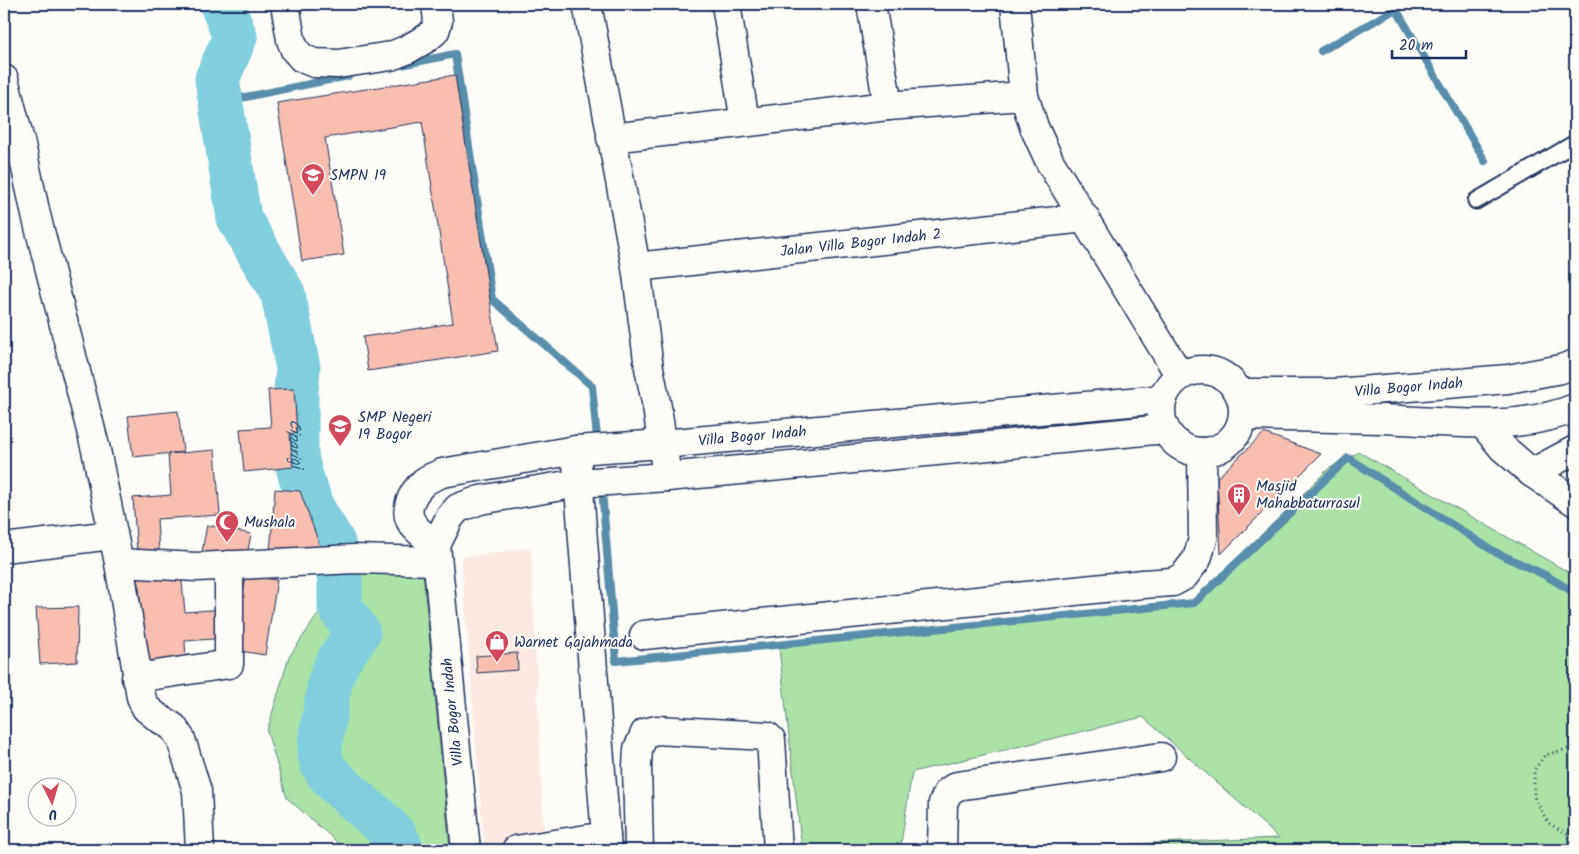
<svg xmlns="http://www.w3.org/2000/svg" width="1579" height="854" viewBox="0 0 1579 854" font-family="Kalam,sans-serif">
	<rect width="100%" height="100%" fill="#fdfcf7"/>
	<filter id="ink" filterUnits="userSpaceOnUse"><feTurbulence type="fractalNoise" baseFrequency=".02" numOctaves="2"/><feDisplacementMap in="SourceGraphic" scale="10" xChannelSelector="R" yChannelSelector="G"/><feConvolveMatrix kernelMatrix="1 2 1 2 8 2 1 2 1" color-interpolation-filters="sRGB"/></filter>
	<g filter="url(#ink)">
		<path fill="#fceae2" d="M531,548L544,835L484,847L461,557Z"/>
		<path fill="#abe3a7" stroke="#638982" d="M1359,452L1575,576V850H1032V848L1279,838L1143,717L912,772L900,850H802L779,648L1194,603L1328,469Z
			M420,542L450,850H346L287,798L267,731L289,657L340,582Z"/>
		<g fill="none" stroke-linecap="round" stroke-linejoin="round">
			<path stroke="#588eab" stroke-width="8" d="M1396,9L1485,161
				M1321,51L1405,4
				M401,65L455,54L492,299L592,386L597,438
				M221,102L348,76
				M602,490L616,661L1194,603L1348,458L1495,552L1545,575L1575,593"/>
			<path stroke="#80cede" stroke-width="45" id="s1" d="M222,4L235,37L217,79L239,218L283,294L298,368L296,390V456L300,474L313,510L333,543L340,582V607L358,633C347,648 333,665 330,683C328,693 327,703 325,713C323,727 317,750 322,763C334,791 399,826 401,850"/>
		</g>
		<path fill="#f8bfb0" stroke="#1b2f5e" d="M455,75L498,351L368,371L363,337L453,323L422,122L325,138L344,255L302,261L277,103Z
			M294,389L297,433L290,434L293,467L244,472L240,429L271,427L268,390Z
			M178,411L183,452L133,457L128,416Z
			M1264,433L1321,454L1221,554L1217,478Z
			M215,450L220,515L157,519L159,551L137,552L133,498L171,495L168,454Z
			M275,489L300,491L324,557L270,553Z
			M207,525L251,534L246,561L202,552Z
			M181,573L185,612L223,609L226,638L185,641L186,662L146,665L138,577Z
			M246,576L277,580L265,655L234,650Z
			M78,607L77,662L40,664L36,608Z
			M517,653L518,670L477,673L476,656Z"/>
		<g fill="none" stroke-linecap="round" stroke-linejoin="round">
			<g stroke="#1b2f5e" stroke-width="19">
				<path id="lane" d="M1476,201L1575,143"/>
			</g>
			<g stroke="#1b2f5e" stroke-width="31">
				<g id="street">
					<path d="M285,4L291,40L295,50L302,58L314,63L338,64L391,56L408,49L427,38L435,31L438,21L436,4"/>
					<path d="M587,4L636,267L649,368L657,407L667,477"/>
					<path d="M726,4L745,122"/>
					<path d="M871,4L888,106"/>
					<path d="M1015,4L1024,96L1034,127L1050,162L1180,376"/>
					<path d="M4,79L21,145L36,215L96,450L119,563L141,697L146,708L157,717L173,727L181,739L197,791L200,850"/>
					<path d="M611,138L888,106L1024,96"/>
					<path id="s2" d="M636,267L1085,218"/>
					<path d="M1483,424L1503,448L1532,473L1575,502"/>
					<path d="M576,450L607,850"/>
					<path d="M1532,473L1575,450"/>
					<path d="M4,548L112,535"/>
					<path d="M119,563L197,567L354,559L437,561"/>
					<path d="M644,635L1143,584L1173,582L1184,576L1197,559L1203,539L1202,452"/>
					<path d="M136,678L229,664V565"/>
					<path d="M516,850L606,836"/>
					<path d="M639,850L637,766L638,749L645,733L656,730L767,736L771,740L778,850"/>
					<path d="M942,850L943,803L948,792L957,786L1161,757"/>
				</g>
			</g>
			<g stroke="#1b2f5e" stroke-width="31">
				<g id="secondary">
					<circle cx="1202" cy="411" r="41"/>
					<path id="s3" d="M1240,393H1335L1508,379L1561,369L1575,364"/>
					<path d="M1244,416C1289,417 1335,418 1380,419C1444,421 1514,433 1575,408"/>
					<path id="s4" d="M436,545C429,539 421,534 415,527C401,513 412,493 424,482C429,478 436,476 442,473L576,450L662,444L1163,399"/>
					<path d="M466,850L436,545L450,517L458,508L480,500L579,483L667,477L1165,429"/>
				</g>
			</g>
			<path stroke="#1b2f5e" stroke-width="3" stroke-dasharray="1 4" stroke-linecap="butt" d="M1568,749L1545,755L1534,770V797L1548,823L1575,838"/>
			<use href="#lane" stroke="#fdfcf7" stroke-width="15"/>
			<use href="#street" stroke="#fdfcf7" stroke-width="28"/>
			<use href="#secondary" stroke="#fdfcf7" stroke-width="28"/>
		</g>
	</g>
	<defs>
		<g id="school-pin" transform="scale(1.25)"><path d="M0 17L-7.5 6A9.5 9.5 0 1 1 7.5 6Z" fill="#d1495b" stroke="#fdfcf7"/><path d="M0-5L7-2L0 1L-7-2ZM-4 1L0 2.5L4 1V4Q0 6-4 4Z" fill="#fff"/></g>
		<g id="building-pin" transform="scale(1.25)"><path d="M0 17L-7.5 6A9.5 9.5 0 1 1 7.5 6Z" fill="#d1495b" stroke="#fdfcf7"/><path d="M-4-6H4V6H1V3H-1V6H-4ZM-2.5-4.3h1.7v1.8h-1.7ZM.8-4.3h1.7v1.8H.8ZM-2.5-1h1.7V.8h-1.7ZM.8-1h1.7V.8H.8Z" fill="#fff"/></g>
		<g id="mosque-pin" transform="scale(1.25)"><path d="M0 17L-7.5 6A9.5 9.5 0 1 1 7.5 6Z" fill="#d1495b" stroke="#fdfcf7"/><path d="M3.5-4.9A6 6 0 1 0 3.5 4.9A5 5 0 1 1 3.5-4.9Z" fill="#fff"/></g>
		<g id="shop-pin" transform="scale(1.25)"><path d="M0 17L-7.5 6A9.5 9.5 0 1 1 7.5 6Z" fill="#d1495b" stroke="#fdfcf7"/><path d="M-5-2.5h2.3a2.7 3.5 0 0 1 5.4 0H5L5.5 6h-11ZM-1.5-2.5h3a1.5 2.3 0 0 0-3 0Z" fill="#fff"/></g>
	</defs>
	<g fill-rule="evenodd">
		<use href="#school-pin" x="313" y="175"/>
		<use href="#school-pin" x="340" y="426"/>
		<use href="#building-pin" x="1239" y="495"/>
		<use href="#mosque-pin" x="227" y="522"/>
		<use href="#shop-pin" x="497" y="642"/>
	</g>
	<g text-anchor="middle" stroke-width="4" stroke-linejoin="round" paint-order="stroke">
		<g font-size="15" fill="#1b2f5e" stroke="#fdfcf7" text-anchor="start">
			<text x="330" y="180">SMPN 19</text>
			<text x="358" y="422">SMP Negeri<tspan x="358" dy="17">19 Bogor</tspan></text>
			<text x="1256" y="491">Masjid<tspan x="1256" dy="17">Mahabbaturrasul</tspan></text>
			<text x="244" y="527">Mushala</text>
			<text x="514" y="647">Warnet Gajahmada</text>
		</g>
		<g font-size="15" fill="#1b2f5e" stroke="#fdfcf7">
			<text dy="5" stroke="none"><textPath href="#s2" startOffset="226">Jalan Villa Bogor Indah 2</textPath></text>
			<text dy="5" stroke="none"><textPath href="#s3" startOffset="169">Villa Bogor Indah</textPath></text>
			<text dy="5" stroke="none"><textPath href="#s4" startOffset="412">Villa Bogor Indah</textPath></text>
			<text transform="translate(452 712) rotate(-96)" y="5">Villa Bogor Indah</text>
		</g>
		<g font-size="16" font-style="italic" fill="#395f84" stroke="#fdfcf7">
			<text dy="6" stroke="none"><textPath href="#s1" startOffset="461">Ciparigi</textPath></text>
		</g>
	</g>
	<rect width="1579" height="854" fill="none" stroke="#fdfcf7" stroke-width="20"/>
	<rect x="10" y="10" width="1559" height="834" fill="none" stroke="#1b2f5e" stroke-width="2" filter="url(#ink)"/>
	<g transform="translate(52 802) rotate(175)"><circle r="24" fill="#fdfcf7" stroke="#a3aaba"/>
	<path d="M0-4L9 19L0 12L-9 19Z" fill="#d1495b"/>
	<text y="-8" font-size="14" font-weight="bold" text-anchor="middle" fill="#1b2f5e">U</text>
	</g>
	<path d="M1392 50v8h74v-8" fill="none" stroke="#1b2f5e" stroke-width="2.5"/>
	<text x="1399" y="50" font-size="15" fill="#1b2f5e" stroke="#fdfcf7" stroke-width="4" paint-order="stroke">20 m</text>
</svg>
